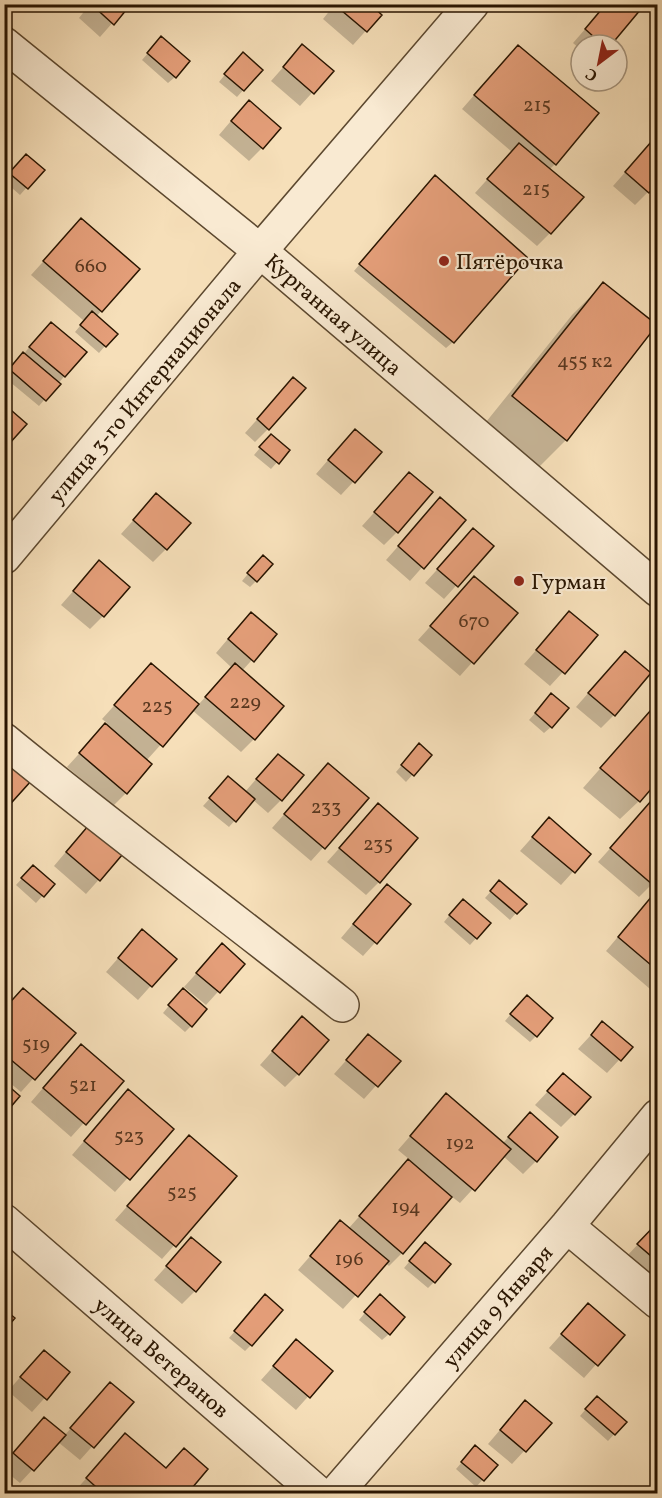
<svg xmlns="http://www.w3.org/2000/svg" width="662" height="1498" viewBox="0 0 662 1498" font-family="Vollkorn,serif">
	<rect width="100%" height="100%" fill="#f6dfb9"/>
	<filter id="stains"><feTurbulence type="fractalNoise" baseFrequency=".00333" numOctaves="4"/><feColorMatrix values="0 0 0 0 .2 0 0 0 0 .09 0 0 0 0 .02 0 0 0 .5 -.17"/></filter>
	<radialGradient id="worn" r=".72"><stop offset=".6" stop-color="#630" stop-opacity="0"/><stop offset="1" stop-color="#630" stop-opacity=".3"/></radialGradient>
	<path fill="#0003" d="M90,4H129L100,37L79,18Z
		M335,4H368L380,15L353,45L323,19Z
		M607,4L609,45H581V50L573,43Z
		M155,45L175,77L168,83L142,60Z
		M302,46L331,72L300,106L271,81Z
		M505,60L555,164L549,170L550,233L537,246L475,193L512,152L462,109Z
		M236,61L261,70L237,97L219,82Z
		M236,115L262,148L249,161L219,135Z
		M658,135L648,192L635,205L613,186Z
		M20,163L42,170L20,195L4,181Z
		M428,183L453,342L446,348L354,271Z
		M81,220L101,311L96,317L105,346L99,353L75,332L84,321L31,275Z
		M603,284L566,440L535,471L482,427L572,315Z
		M38,337L85,352L39,406L4,377Z
		M293,379L268,429L255,442L245,433Z
		M265,442L288,450L271,469L254,455Z
		M342,444L380,453L341,495L316,474Z
		M409,474L397,532L384,545L362,526Z
		M156,495L166,549L153,562L121,534Z
		M440,499L464,520L410,581L386,560Z
		M473,530L492,546L444,599L425,583Z
		M99,562L103,616L90,629L61,605Z
		M257,563L256,581L250,587L242,581Z
		M474,578L516,613L460,676L418,640Z
		M569,613L596,636L550,686L524,664Z
		M238,627L275,634L242,671L254,739L241,752L192,710L146,761L126,793L113,806L67,767L107,723L102,719L151,665L198,705L232,668L216,653Z
		M612,666L614,715L601,728L576,707Z
		M545,702L551,727L544,733L529,720Z
		M658,703L639,801L620,819L583,788Z
		M413,752L430,755L406,782L396,772Z
		M328,765L367,799L311,861L272,828Z
		M265,769L281,800L268,813L253,800L229,827L203,806L222,785L245,792Z
		M658,795L652,884L639,897L598,862Z
		M378,805L379,882L366,895L327,862Z
		M536,833L589,854L561,885L520,851Z
		M75,841L120,856L86,894L54,866Z
		M27,873L53,884L36,903L16,885Z
		M493,889L516,913L510,920L485,898Z
		M374,899L409,905L363,956L341,938Z
		M658,903V982L650,989L606,951L639,912Z
		M456,907L489,924L470,945L444,922Z
		M142,931L175,959L138,1000L106,972Z
		M222,945L243,964L206,1005L184,987Z
		M176,997L191,1026L185,1032L163,1013Z
		M520,1003L536,1036L530,1042L505,1021Z
		M4,1009L74,1033L21,1092L4,1078Z
		M302,1018L298,1074L285,1087L260,1065Z
		M602,1023L631,1047L607,1073L578,1049Z
		M368,1036L398,1061L364,1099L334,1074Z
		M68,1059L122,1081L71,1137L31,1102Z
		M550,1089L574,1114L561,1127L535,1105Z
		M446,1095L503,1143L517,1128L536,1161L523,1174L503,1156L460,1203L451,1196L402,1253L389,1266L385,1263L343,1309L298,1270L340,1222L348,1229L410,1160L398,1150Z
		M115,1105L172,1129L115,1192L72,1155Z
		M189,1137L235,1177L162,1259L115,1220Z
		M658,1223V1287L625,1258Z
		M191,1239L195,1291L182,1304L154,1280Z
		M419,1250L434,1282L428,1288L404,1268Z
		M259,1303L251,1345L245,1351L229,1338Z
		M373,1303L389,1334L382,1340L359,1320Z
		M575,1319L622,1335L584,1378L549,1348Z
		M296,1341L331,1371L296,1410L261,1380Z
		M31,1365L68,1372L32,1412L8,1391Z
		M110,1384L132,1402L80,1460L58,1442L20,1483L4,1470V1463L31,1432L64,1436Z
		M590,1404L625,1422L608,1441L580,1416Z
		M512,1416L550,1423L512,1464L488,1444Z
		M125,1435L185,1494L74,1492Z
		M469,1454L496,1465L476,1487L456,1469Z
		M458,1487L466,1494H452Z
		M235,1489L240,1494H231Z"/>
	<path fill="#e49e79" stroke="#291501" stroke-width="1.5" d="M91,4H131L114,25Z
		M370,4L382,15L367,32L335,5Z
		M606,4H636L641,9L611,45H603L585,29Z
		M161,36L190,61L176,78L147,53Z
		M302,44L334,71L314,94L283,67Z
		M518,45L599,113L556,165L474,95Z
		M243,52L263,70L244,91L224,74Z
		M249,100L281,128L263,149L231,121Z
		M658,134V183L649,193L625,172Z
		M519,143L584,197L551,234L487,179Z
		M26,154L45,170L28,189L9,173Z
		M435,175L528,258L454,343L359,264Z
		M81,218L140,269L102,312L43,261Z
		M603,282L657,325L567,441L512,396Z
		M92,311L118,334L106,347L80,325Z
		M51,322L87,352L65,377L29,347Z
		M23,352L61,384L46,401L9,369Z
		M293,377L306,388L269,430L257,419Z
		M4,404L27,424L9,444L4,441Z
		M355,429L382,452L355,483L328,460Z
		M271,434L290,450L279,464L259,447Z
		M409,472L433,492L398,533L374,512Z
		M156,493L191,523L167,550L133,520Z
		M440,497L466,520L424,569L398,546Z
		M473,528L494,546L458,587L437,569Z
		M263,555L273,564L257,582L247,573Z
		M99,560L130,587L104,617L73,591Z
		M474,576L518,613L474,664L430,626Z
		M569,611L598,635L565,674L536,650Z
		M251,612L277,634L254,662L228,639Z
		M625,651L651,673L615,716L588,693Z
		M151,663L199,704L163,747L114,705Z
		M235,663L284,706L255,740L205,697Z
		M551,693L569,708L552,728L535,713Z
		M658,702V781L640,802L600,768Z
		M105,723L152,764L127,794L79,753Z
		M419,743L432,755L414,776L401,765Z
		M278,754L304,775L282,801L256,779Z
		M4,758L31,781L4,811Z
		M328,763L369,798L325,849L284,814Z
		M228,776L255,799L236,822L209,798Z
		M658,793V880L653,885L610,848Z
		M378,803L418,838L380,883L339,848Z
		M549,817L591,854L575,873L532,837Z
		M88,826L122,855L100,881L66,852Z
		M33,865L55,884L44,897L21,878Z
		M499,880L527,904L517,914L490,891Z
		M387,884L411,904L377,944L353,924Z
		M652,896L658,901V971L618,937Z
		M463,899L491,923L477,939L449,915Z
		M142,929L177,959L152,987L118,958Z
		M222,943L245,964L220,993L196,973Z
		M23,988L76,1033L35,1080L4,1054V1009Z
		M183,988L207,1009L192,1027L168,1005Z
		M527,995L553,1018L537,1037L510,1014Z
		M302,1016L329,1040L299,1075L272,1051Z
		M602,1021L633,1047L621,1061L591,1035Z
		M368,1034L401,1061L378,1087L346,1060Z
		M81,1044L124,1081L86,1125L43,1088Z
		M563,1073L591,1097L575,1115L547,1091Z
		M5,1083L20,1096L4,1115V1083Z
		M128,1089L174,1129L130,1180L84,1141Z
		M446,1093L511,1149L475,1191L410,1136Z
		M530,1112L558,1137L537,1162L508,1137Z
		M189,1135L237,1176L176,1247L127,1206Z
		M408,1159L452,1197L403,1254L359,1216Z
		M340,1220L389,1261L358,1297L310,1256Z
		M658,1222V1262L637,1244Z
		M191,1237L221,1262L196,1292L166,1266Z
		M425,1242L451,1264L435,1283L409,1261Z
		M265,1294L283,1310L252,1346L234,1331Z
		M380,1294L405,1317L390,1335L364,1312Z
		M588,1303L625,1335L598,1366L561,1334Z
		M4,1309L15,1318L4,1331Z
		M296,1339L333,1371L310,1398L273,1366Z
		M44,1350L70,1372L47,1400L20,1377Z
		M110,1382L134,1402L94,1448L70,1428Z
		M597,1396L627,1422L615,1435L585,1409Z
		M525,1400L552,1423L526,1452L500,1430Z
		M44,1417L66,1435L34,1471L13,1453Z
		M125,1433L166,1468L184,1448L208,1469L187,1494H104L86,1478Z
		M475,1445L498,1465L484,1481L461,1462Z"/>
	<g fill="none" stroke-linecap="round" stroke-linejoin="round">
		<g stroke="#5c482f" stroke-width="36">
			<path id="minor" d="M4,44L260,251L658,590
				M4,557L260,251L472,4
				M4,740C115,831 230,916 342,1005
				M4,1221L319,1494
				M567,1226L658,1302
				M335,1494L567,1226L658,1116"/>
		</g>
		<use href="#minor" stroke="#f9ead2" stroke-width="33"/>
	</g>
	<g fill="#8f2418" stroke="#f9ead2" stroke-width="2">
		<circle cx="444" cy="261" r="6"/>
		<circle cx="519" cy="581" r="6"/>
	</g>
	<g text-anchor="middle" stroke-width="4.5" stroke-linejoin="round" paint-order="stroke">
		<g font-size="20" fill="#58371f">
			<text x="537" y="111">215</text>
			<text x="536" y="195">215</text>
			<text x="91" y="272">660</text>
			<text x="585" y="367">455 к2</text>
			<text x="474" y="627">670</text>
			<text x="245" y="708">229</text>
			<text x="157" y="712">225</text>
			<text x="326" y="813">233</text>
			<text x="378" y="850">235</text>
			<text x="36" y="1050">519</text>
			<text x="83" y="1091">521</text>
			<text x="129" y="1142">523</text>
			<text x="460" y="1149">192</text>
			<text x="182" y="1198">525</text>
			<text x="406" y="1213">194</text>
			<text x="349" y="1265">196</text>
		</g>
		<g font-size="22" fill="#291501" stroke="#f9ead2" text-anchor="start">
			<text x="456" y="269">Пятёрочка</text>
			<text x="531" y="589">Гурман</text>
		</g>
		<g font-size="22" fill="#291501" stroke="#f9ead2">
			<text transform="translate(334 314) rotate(41)" y="8">Курганная улица</text>
			<text transform="translate(144 390) rotate(-50)" y="8">улица 3-го Интернационала</text>
			<text transform="translate(497 1306) rotate(-49)" y="8">улица 9 Января</text>
			<text transform="translate(162 1357) rotate(41)" y="8">улица Ветеранов</text>
		</g>
	</g>
	<rect width="662" height="1498" fill="none" stroke="#f6dfb9" stroke-width="24"/>
	<rect x="6" y="6" width="650" height="1486" fill="none" stroke="#291501" stroke-width="3"/>
	<rect x="12" y="12" width="638" height="1474" fill="none" stroke="#291501" stroke-width="1.5"/>
	<g transform="translate(599 63) rotate(212)"><circle r="28" fill="#f9ead2" stroke="#a6957e" stroke-width="1.5"/>
	<path d="M0-4.5L10 22L0 15L-10 22Z" fill="#8f2418"/>
	<text y="-9" font-size="16" font-weight="bold" text-anchor="middle" fill="#291501">С</text>
	</g>
	<rect width="100%" height="100%" filter="url(#stains)"/>
	<rect width="100%" height="100%" fill="url(#worn)"/>
</svg>
